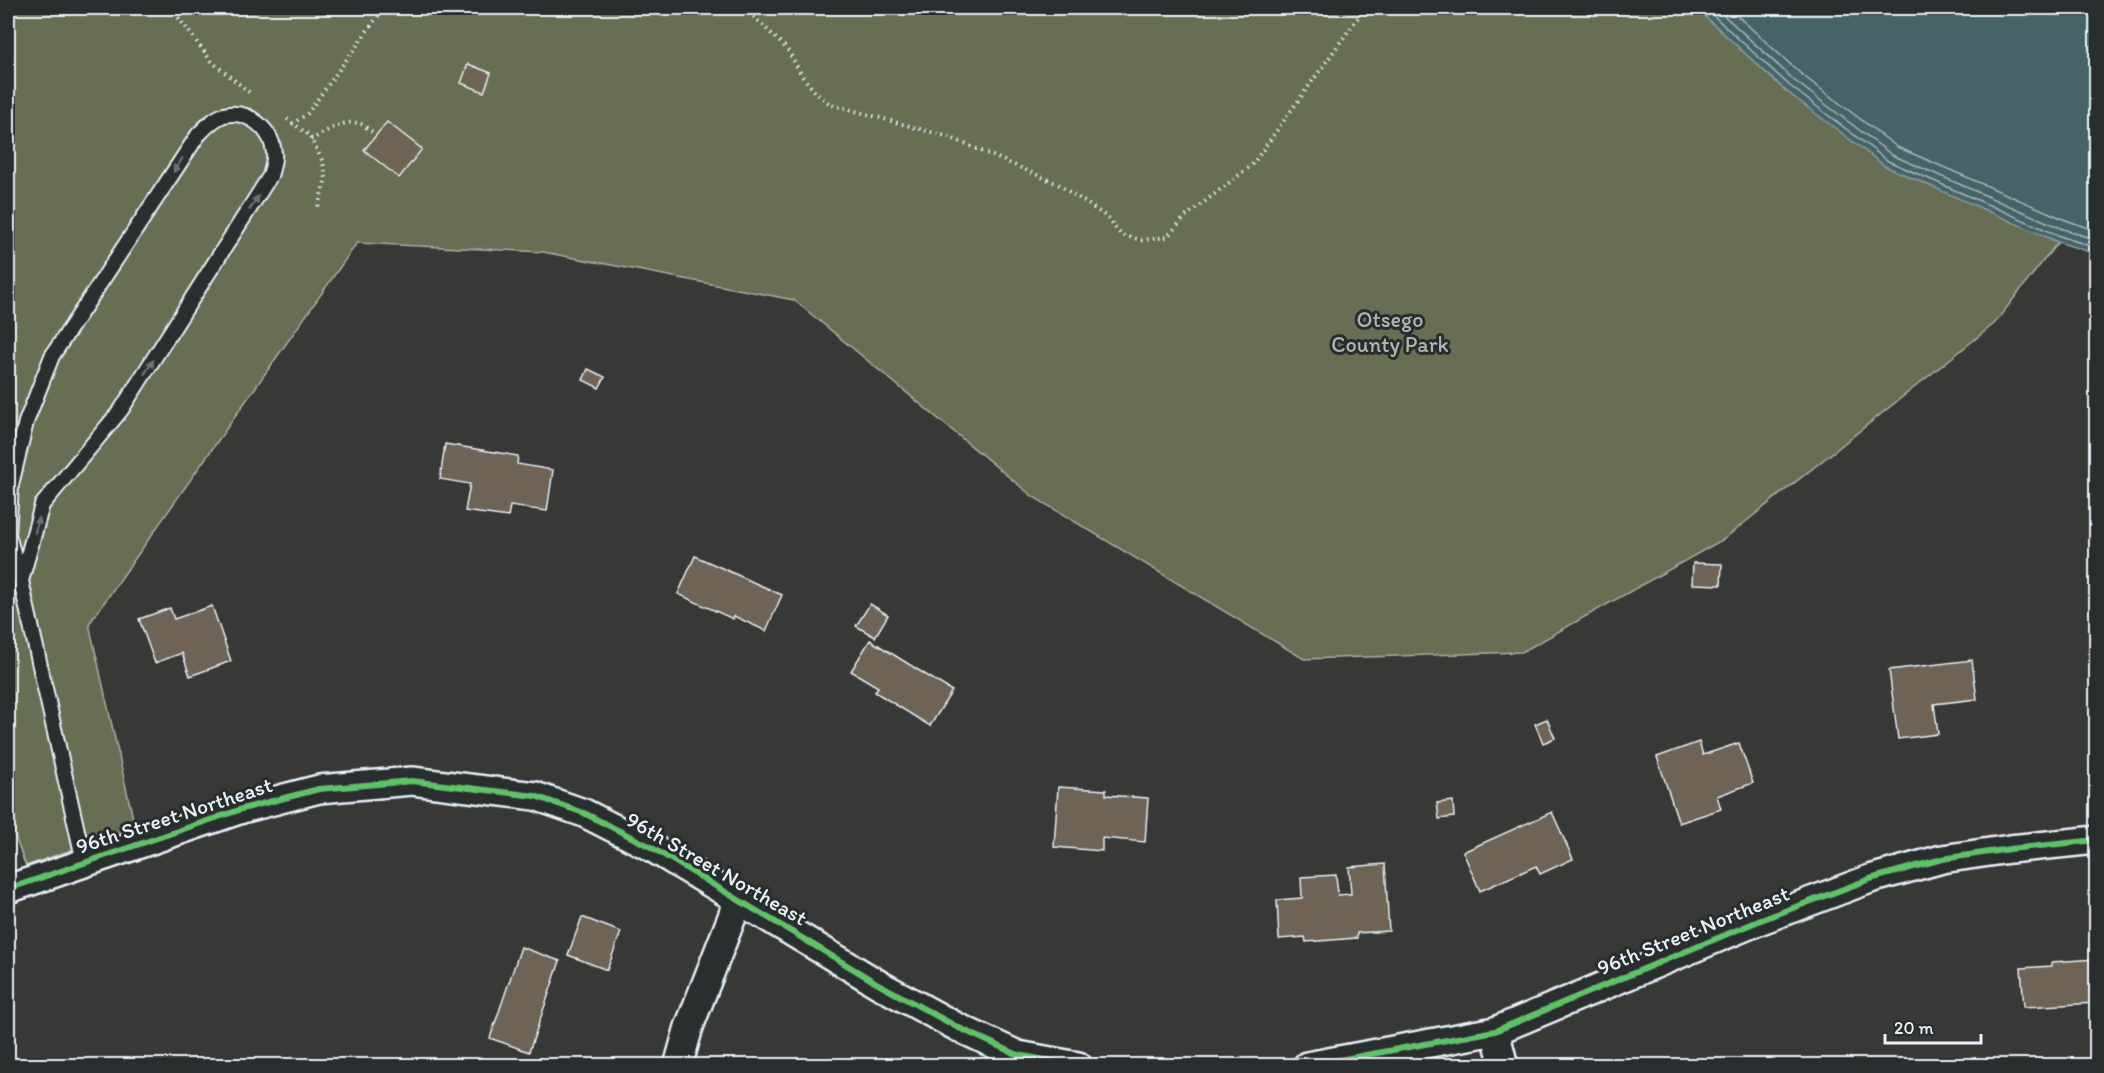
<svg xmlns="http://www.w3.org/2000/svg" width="2104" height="1073" viewBox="0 0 2104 1073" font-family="Itim,sans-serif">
	<rect width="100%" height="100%" fill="#383836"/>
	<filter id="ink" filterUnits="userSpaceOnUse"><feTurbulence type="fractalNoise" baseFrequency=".0167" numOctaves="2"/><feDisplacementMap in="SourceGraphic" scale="12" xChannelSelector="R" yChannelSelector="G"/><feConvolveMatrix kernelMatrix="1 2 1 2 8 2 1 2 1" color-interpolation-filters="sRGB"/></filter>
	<g filter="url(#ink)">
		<path fill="#676e53" stroke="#a8b0a6" stroke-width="1.5" d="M8,8H1696L1786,91L1975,204L2058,242L1994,324L1724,539L1522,652L1304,659L1032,496L794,300L543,252L357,243L89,624L135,827L26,866L8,818Z"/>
		<path fill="#47646b" stroke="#879ca3" stroke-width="1.5" d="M1696,8H2096V254L2058,242L1885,166L1786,91Z"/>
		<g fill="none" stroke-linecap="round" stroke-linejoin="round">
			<path stroke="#a8b9c0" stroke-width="1.5" d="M1705,8L1790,86L1888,161L2060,236L2096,248
				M1716,8L1795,81L1892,155L2063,229L2096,240
				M1729,8L1801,74L1897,147L2066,220L2096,231"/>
		</g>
		<path fill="#6e6455" stroke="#e8f1f8" stroke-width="1.5" d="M468,64L491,73L484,92L461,83Z
			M387,122L422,149L399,178L364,150Z
			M588,369L605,377L599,388L583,380Z
			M445,444L518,456L517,464L553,470L547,511L510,506L508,517L465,511L470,484L440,479Z
			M695,556L782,595L766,631L734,616L733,619L678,594Z
			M1693,563L1722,564L1721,585L1692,584Z
			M870,604L888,615L875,637L856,626Z
			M212,606L231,661L190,676L182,653L155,663L139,619L170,608L174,619Z
			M870,640L952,691L930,726L875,692L878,687L851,671Z
			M1972,660L1977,699L1934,704L1938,734L1898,739L1889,670Z
			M1547,719L1555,738L1543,743L1535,724Z
			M1699,742L1703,755L1739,743L1753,783L1717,796L1721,809L1679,823L1657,757Z
			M1058,787L1106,790V795L1148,798L1145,842L1102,838V851L1054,847Z
			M1453,801L1454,817L1439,819L1437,803Z
			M1552,812L1573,859L1540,874L1536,866L1480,891L1463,852Z
			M1385,864L1389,931L1357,933V938L1306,942L1305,937L1279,939L1277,900L1302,898L1301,877L1336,875L1338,895L1351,894L1349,867Z
			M582,917L621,932L607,970L568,955Z
			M521,947L560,961L529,1052L490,1038Z
			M2096,959V1003L2024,1007L2021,968L2052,966V962Z"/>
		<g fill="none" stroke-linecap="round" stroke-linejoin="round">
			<g stroke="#e8f1f8" stroke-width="18">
				<path id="service" d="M21,581L42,505L121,410L270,176C272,169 275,160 274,153C272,130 249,109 224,115C214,118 205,128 198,135L52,356L26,422L11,485L8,535L21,581L84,862"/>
			</g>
			<g stroke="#e8f1f8" stroke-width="32">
				<path id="minor" d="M8,889L242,809L319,789L412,781L535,796L584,813L649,846L880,985L957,1027L1018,1055L1078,1066
					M1495,1031L1504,1066
					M678,1066L689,1027L739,899
					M1307,1066L1495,1031L1761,920L1870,879L1942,859L2010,849L2096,840"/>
			</g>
			<path stroke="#e8f1f8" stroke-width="4" stroke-dasharray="1.5 4.5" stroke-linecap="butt" d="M171,8L212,62L249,92
				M745,8L787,49L803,77L816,93L830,104L949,137L1058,184L1107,217L1121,235L1142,240L1167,237L1185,217L1252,165L1362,12L1369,8
				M287,119L309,135L323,162L326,178L317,210
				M292,124L307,114L384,8
				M311,140C325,132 345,118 361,124C365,126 369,130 373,132"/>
			<use href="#service" stroke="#2a2d2e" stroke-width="14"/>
			<use href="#minor" stroke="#2a2d2e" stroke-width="27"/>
			<g stroke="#2a2d2e" stroke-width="10">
				<path id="cycleway" d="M8,889L242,809L319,789L412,781L535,796L584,813L649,846L880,985L957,1027L1018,1055L1078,1066
					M1307,1066L1495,1031L1761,920L1870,879L1942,859L2010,849L2096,840"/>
			</g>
			<use href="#cycleway" stroke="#61c268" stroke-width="6"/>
		</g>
		<defs><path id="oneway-solid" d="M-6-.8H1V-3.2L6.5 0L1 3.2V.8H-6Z" transform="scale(1.5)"/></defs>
		<g fill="#6c7275">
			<use href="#oneway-solid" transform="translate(178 165) rotate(123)"/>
			<use href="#oneway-solid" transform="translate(254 203) rotate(-57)"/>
			<use href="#oneway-solid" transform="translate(149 367) rotate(-57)"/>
			<use href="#oneway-solid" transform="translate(37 525) rotate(-75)"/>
		</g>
	</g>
	<g text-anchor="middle" stroke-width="6" stroke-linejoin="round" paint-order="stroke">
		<g font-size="22" fill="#aeb6ae" stroke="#2a2d2e">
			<text x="1390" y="327">Otsego<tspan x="1390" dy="25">County Park</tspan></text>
		</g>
		<g font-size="22" fill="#e8f1f8" stroke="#2a2d2e">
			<text transform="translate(174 815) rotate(-18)" y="8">96th Street Northeast</text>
			<text transform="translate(717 868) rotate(30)" y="8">96th Street Northeast</text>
			<text transform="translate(1693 930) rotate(-22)" y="8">96th Street Northeast</text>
		</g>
	</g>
	<rect width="2104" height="1073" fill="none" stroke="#2a2d2e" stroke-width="30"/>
	<rect x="15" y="15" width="2074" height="1043" fill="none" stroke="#e8f1f8" stroke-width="2" filter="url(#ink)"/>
	<path d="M1885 1034v9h96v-9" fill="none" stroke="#e8f1f8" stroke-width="3"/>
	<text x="1894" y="1034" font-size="18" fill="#e8f1f8" stroke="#2a2d2e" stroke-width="4.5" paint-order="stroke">20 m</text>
</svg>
